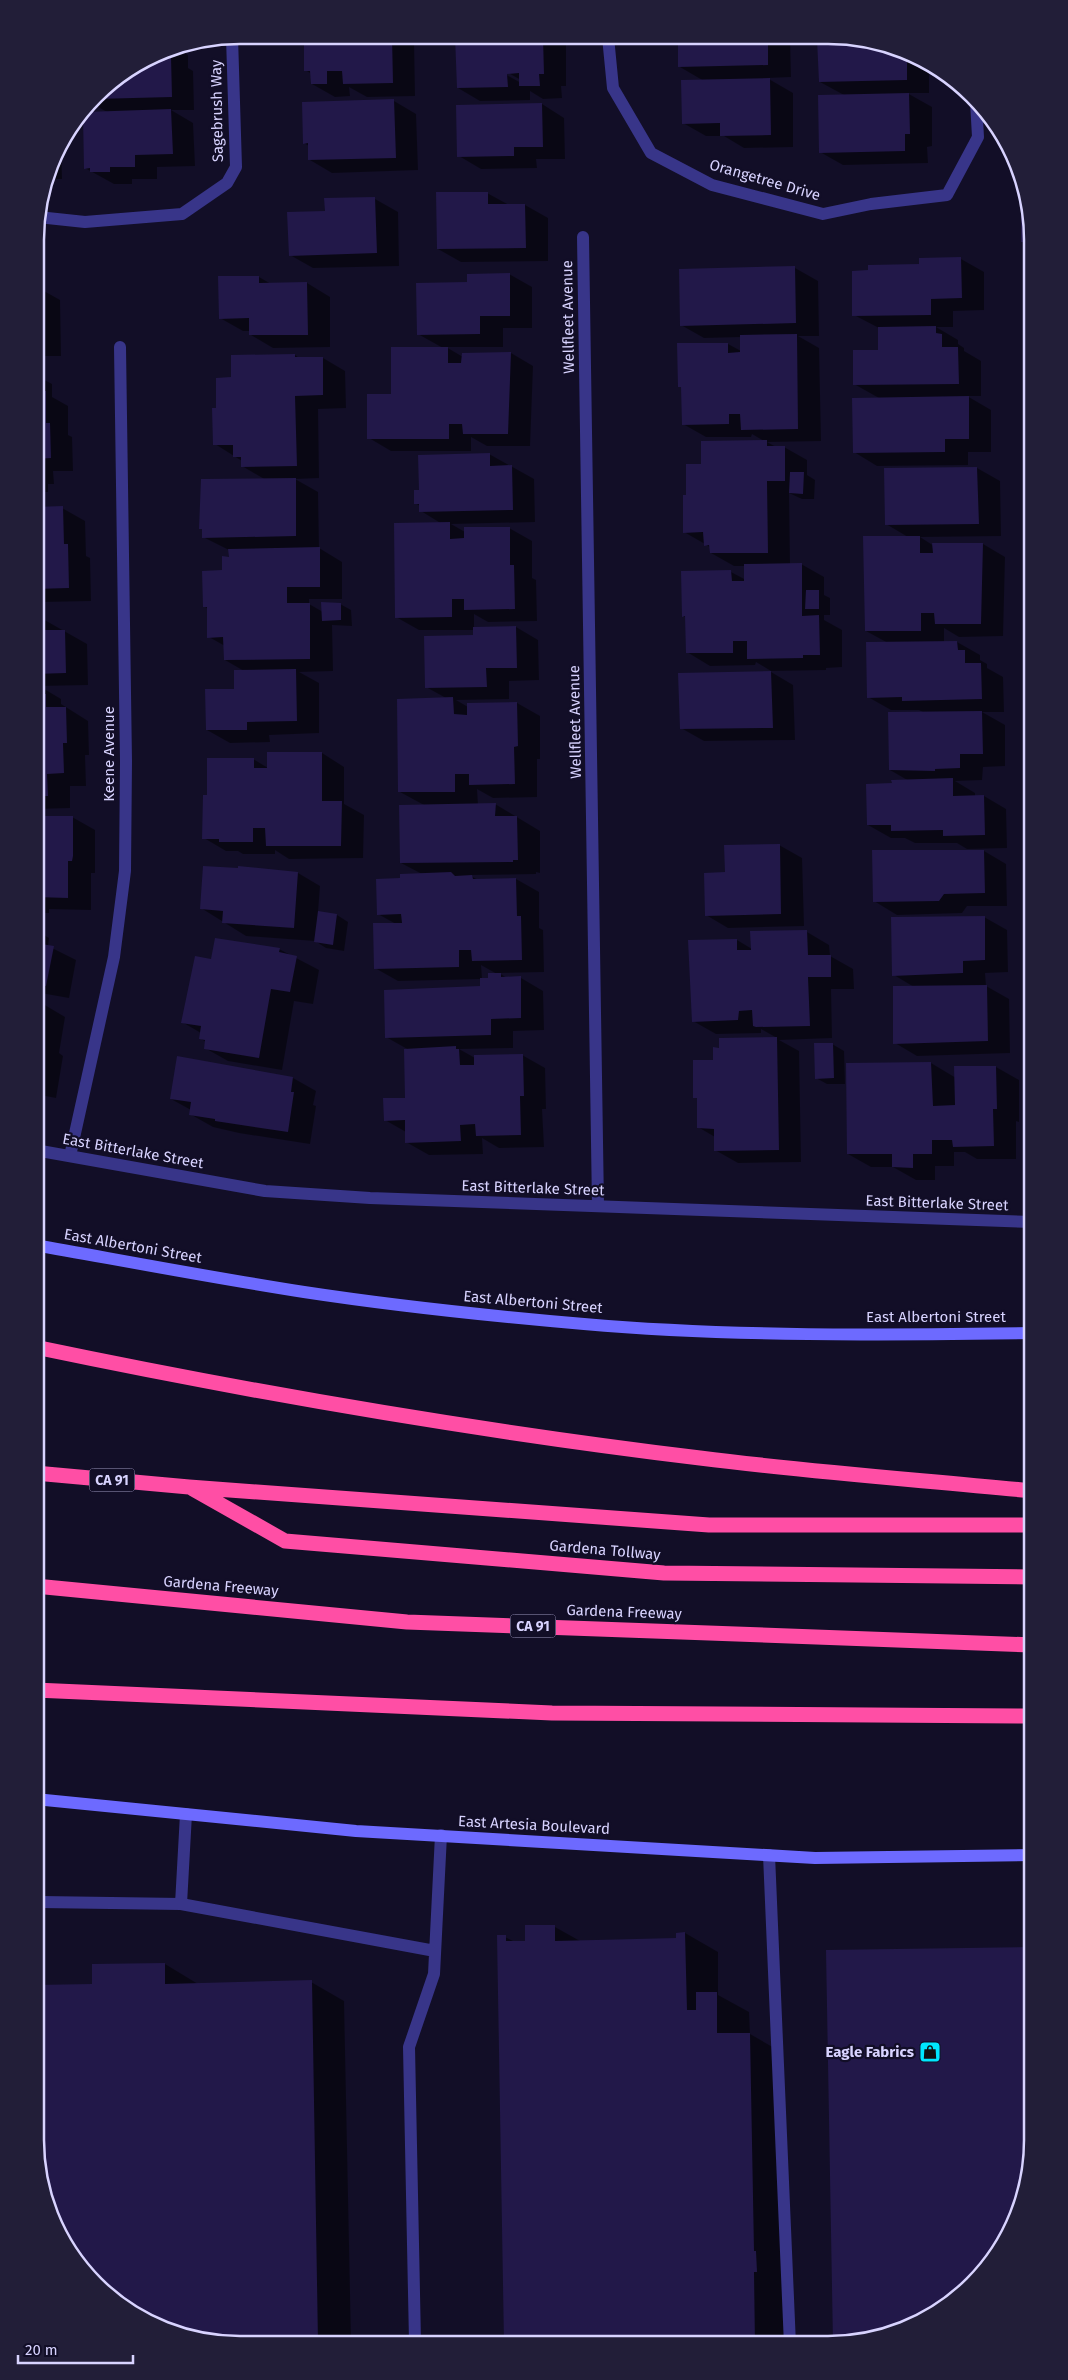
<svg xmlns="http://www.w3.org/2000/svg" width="1068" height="2380" viewBox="0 0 1068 2380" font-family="'Fira Sans',sans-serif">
	<rect width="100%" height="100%" fill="#120e27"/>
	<path fill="#0007" fill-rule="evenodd" d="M305,35L406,36L414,41L415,96L367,97L349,87L350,96L335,97L312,84V74L305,70Z
		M457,36L552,37L566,45V86H561L562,98L543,99L530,91V100L480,101L458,88ZM503,70L521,80V83L501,72Z
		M679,38H790L791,77L767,78L793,93V147L744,148L724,136H706L683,123L704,81L680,67Z
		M819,39H868L919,56L929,63V93H907L932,107V146L927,147L928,163L843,165L820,152L844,95L820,82Z
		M176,48L188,55V68L193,71L194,110H171L193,123L195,166L157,167V179H132V184H114L85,168L84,113L107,112L91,103L105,86L162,50Z
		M394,101L416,114L418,170L332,173L310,160L309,146L304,143Z
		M542,104L564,118L565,159H536L537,168L481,169L459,156Z
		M61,143L62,179H49V183H47L56,150Z
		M487,193L509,205H525L548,218V261L461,262L438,249Z
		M375,199L398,212L399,266L313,268L290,255L326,212Z
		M1028,202L1033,240V248L1023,242Z
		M920,259H961L984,272V310L953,311V327H936L958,340V344L964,348V351L981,361V396H967L991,410V452H968V465L877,466L854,452L879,398L854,384L880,352L879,328L854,315L921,265Z
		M795,268L818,281L819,336H798L819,348L821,441L767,442L776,447H784L807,460V475L815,480L814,499H802L789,493L790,564H801L824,577V595L830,598V615H824V620L842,630V667L826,668V670L771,671L756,662L755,665L710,666L687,652V618L683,616L731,572L746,580V566H734L711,553V548L705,544L684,532L687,496L702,465L764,441L752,434L751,437H706L683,424V388L679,386V344H728L741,351V337L704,338L681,325Z
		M509,274L532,287V328H503V347H446L463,357L511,353L533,366L530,446H487L471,437V451H391L369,438L392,395L443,348L418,334L468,284Z
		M259,277L271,284L307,283L330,297V347L273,348L251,335V331H243L220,318Z
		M35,286L60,300L61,356H35Z
		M295,355L299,358H323L345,371L346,408L318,409L319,478L295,479L318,492L319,548L342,562V599H309V604L323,612L340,604L351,610L352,626L332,625L333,671L299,672L319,683V733L269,735L270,742L230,743L207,730L235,690L244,671L225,660V646L209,637L208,609L204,606L230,558L229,550L203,537L266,480L242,466V461L215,444L217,410L232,378V356Z
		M35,375L52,384V397L68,406V435L72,437L73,471H53L54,484H48V492H38V494H35Z
		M489,454L534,479L535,522L451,524L465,532L509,528L532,541V578L536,580L537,621L488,622L474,614V628L516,627L538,640L539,680L509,681V699L456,700L468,707L517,703L540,716V759H537V797L493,798L477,789L478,805L495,804L540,831V873L536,872V874L469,875L478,880L516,879L539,892V928L543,930L544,972L499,973L507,978H521L543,991L544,1030L513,1031V1048L459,1049L475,1058L522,1055L545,1068L546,1109H542L544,1147L499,1148L482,1138L483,1154L429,1155L406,1142V1132L385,1120L406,1099L409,1050L386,1037L482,987V979L398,981L375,968L396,924L378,914L401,879L422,874L401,863L424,805L400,792L446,698L426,687L474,637V630H419L396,617L442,524L421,511L420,506L415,503L420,491ZM481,965L497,974L490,979H482Z
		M977,468L1000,481L1001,536L920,537L934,546L983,544L1005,557L1003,636L959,637L944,628V642H957L980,655V660L987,664V668L1003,677L1004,712H982L1005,725V766L983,767L982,780L955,781L975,793V796H984L1006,809L1007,848L967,849L957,843H915L905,838H891L868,825L893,784L909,781L890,770L925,713L919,710H891L868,697L888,643L866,631L908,537L886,524L885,470Z
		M35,507L62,508L85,521L86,556L90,558L91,601L42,602L35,598Z
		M35,618H41L87,644L88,685L39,686L61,699V704L88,721L89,755H85L86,786H70V808L35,809Z
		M771,672L793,685L795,740L704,741L681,728Z
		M322,753L344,767V804L364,815L363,858L289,859L275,850V854H243L238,851H226L204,838L253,759L268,768Z
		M35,817H72L95,830V873H91V910L49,909V913H35Z
		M779,845L802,858L804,926L728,928L706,915L726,873Z
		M984,851L1006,864L1007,906H967L962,913L897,915L874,901Z
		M298,873L320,886L318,912L337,915L348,922L344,951L326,948L315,941L246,936L201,908Z
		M984,917L1007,930L1008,972L985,973L986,986L1009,999L1010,1053L917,1056L895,1043L914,987L894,975Z
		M35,930L49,938L48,946L76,960L69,998L35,992Z
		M807,932L829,945L830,956L853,969L854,989H831L832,1038L779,1040L799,1051L801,1162L738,1163L715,1150V1137L698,1127V1099L695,1097L721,1049L777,1038L761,1029V1033L716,1034L693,1021L737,940L752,949Z
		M279,949L319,970L313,1004L294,1001L282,1070L228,1061L205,1048L206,1042L200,1038L201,1033L182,1022L212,960Z
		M35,1002L43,1004L65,1017L59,1053L63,1056L56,1098L35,1094Z
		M832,1044L844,1051L845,1084H827L816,1078Z
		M178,1057L293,1078L316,1091L313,1105L316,1106L310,1144L239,1133L213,1127L190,1114L191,1110L171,1099Z
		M931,1063L956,1078L996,1067L1019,1080V1122L1016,1121V1159H977L965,1152H954V1166H935V1180H916L893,1167H871L848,1154Z
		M555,1927L580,1941L677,1940L685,1933L718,1952V1995L749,2012L750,2034L783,2053L787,2345L506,2343L505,1937L515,1942H526Z
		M827,1951L1018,2218L982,2275L942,2311L881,2338L834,2344Z
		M165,1964L198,1984L311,1982L344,2001L351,2342L200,2341L150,2324L105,2294L63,2243L42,2193L35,2140V1986H93Z"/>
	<path fill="#221849" d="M304,35L392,36L393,83L343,84L342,71H327V84H311L310,71H304Z
		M455,36L543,37L544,74H539L540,86H519V73L507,74L508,87L457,88Z
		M678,38H768V65L678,67Z
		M817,39H868L907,52V80L819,82Z
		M162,50H166V57L171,56L172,97L95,99L105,86Z
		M770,78L771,135L720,136V123L682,124L681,80Z
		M909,93L910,134H905V151L819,153L818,95Z
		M394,99L396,158L308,160V143L303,144L302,102Z
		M542,103L543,147H514V156L457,157L456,105Z
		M171,109L173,154L135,155V167H110V172H90V168L84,169L83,115L85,112Z
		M436,192H488V204H525L526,248L437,249Z
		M375,197L377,253L289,256L287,212L325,211L324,198Z
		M1021,201H1028L1033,242H1021Z
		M961,257L962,298L931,299V315L852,316V271L868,270V265L919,264V258Z
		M795,266L796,323L680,326L679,269Z
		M510,273V316H480V334L417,335L416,283L467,282V274Z
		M218,276H259V283L307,282L308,335H249V318L219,319Z
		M35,285H37L38,343H35Z
		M936,326V333L942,334V347H958L959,384L853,385V350H878V327Z
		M797,334L798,429L741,430L740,414H729V424L682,425L681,387H678L677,343H728V353L740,352V335Z
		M391,347H448V363H461L462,353L511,352L508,434H463L462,424H449V439H367V394H391Z
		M295,354V357H323V395L295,396L297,466L241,467V457H233V445H213L212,408H216V378L231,377V355Z
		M35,391H46V423H50L51,458L35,459Z
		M969,396V439H945V452L853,453L852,398Z
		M767,440V446H785V481H767L768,553H710L709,545L704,546L703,532L683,533V495H686V464H701V441Z
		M490,453V466L512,465L513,510L419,512V504H414V490H419L418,455Z
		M977,467L979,524L885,525L884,468Z
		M790,472H804L803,494L789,493Z
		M296,478V536L202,538V529H199L201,479Z
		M63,506L64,544H68L69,588L35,589V507Z
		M450,522V539L464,538V527H510V565H514L515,609L464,610V599H452V617L395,618L394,523Z
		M863,536H920V553H933L932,543H983L981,624H935L934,613H921V631H865Z
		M320,547V587H287V603H310V659L224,660L223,637L207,638V607H203L202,571L222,570V556L229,557L228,549Z
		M802,563V616L819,615L820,655H803V658L747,659V641H733V653H686L685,616L682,617L681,571L731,570L732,581H744V564Z
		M806,590H819V609H805Z
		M321,602L341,603V620L322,621Z
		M35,616H42V630H65L66,673L35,674Z
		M516,626L517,668H486L487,687L425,688L424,636L473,635V627Z
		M957,641L958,650H965V663H981L982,699L902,701V697L867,698L866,642Z
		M296,669L297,721L247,722V730H206L205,689H234V670Z
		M771,671L773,728L680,729L678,673Z
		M35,685H39V694H46V707H66L67,743H63L64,773L47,774L48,796H35Z
		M453,697L454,714L467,715V703L517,702L518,746L514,747L515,784L469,785V774H455V792H398L397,699Z
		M982,711L983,754H960V768L935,769V771L889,770L888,712Z
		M267,752H322V801H342L341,846H266L265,828H253V842H219V839H202L203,795H207V758H254V768H267Z
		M953,778V796L984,795L985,835L943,836V830L891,831V825H867L866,784L892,783L891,780Z
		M496,803L495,816H517L518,860H513V862L400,863L399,805Z
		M35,816H73V856L72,861H68V898L35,897Z
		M780,844L781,914L705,916L704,873L725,872L724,845Z
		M872,850H984L985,893L944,894L939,901L873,902Z
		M203,866L238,868V866L298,872L294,928L222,923L223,911L200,909Z
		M451,872L455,876L472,875L473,879L516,878L517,916H521L522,960L472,961L471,950H459V967L374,969L373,923H402L401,914L377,915L376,879L400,878V874Z
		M318,911L337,914L333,945L314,942Z
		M985,916V960L963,961V973L892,976L891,917Z
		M807,930L808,955H831V977H808L810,1026L756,1027L753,1026L752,1010L739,1011L738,1020L692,1022L688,940L737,939V950H751L750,931Z
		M215,938L280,948L279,952L297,956L290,992L271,989L259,1058L204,1049L205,1040L199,1039L201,1026L181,1023L195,956L211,959Z
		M35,943L54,946L46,986L35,984Z
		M488,973H501V977L521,976V1018L491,1019V1035L385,1038L384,990L480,986V978H488Z
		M987,985L988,1041L893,1044V986Z
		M35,1001L43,1003L36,1041H41L36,1067Z
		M777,1037L779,1150L714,1151V1129L697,1128V1098H693V1060H713V1047L719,1048V1038Z
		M814,1043H833L834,1078L815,1079Z
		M456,1046V1049H459L460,1065H474V1055L523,1054L524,1096H520L521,1135L476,1136L475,1124L460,1125L461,1141L405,1143V1120L384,1121L383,1098H405L404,1049Z
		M177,1056L293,1077L291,1092H294L288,1132L215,1121V1119L189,1115L191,1102L170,1099Z
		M931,1062L933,1106L955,1105L954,1066H996L997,1109H993L994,1146L953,1147L952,1140H932V1154H913V1168L892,1167V1154H847L846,1063Z
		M525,1925H555V1941L676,1938V1933L685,1932L687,2010H696V1992H717V2033H750L754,2251H756L757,2272H754L755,2345L504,2343L497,1935H506V1941H525Z
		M1033,1947V2154L1018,2218L982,2275L942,2311L881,2338L833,2344L826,1950Z
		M165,1963V1984L312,1980L318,2342L200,2341L150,2324L105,2294L63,2243L42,2193L35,2140V1985L92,1984V1964Z"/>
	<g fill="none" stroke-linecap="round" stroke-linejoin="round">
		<path stroke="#383589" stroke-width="12" d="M769,1855L790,2345
			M41,1902L181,1904L435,1951
			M181,1904L186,1814
			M415,2342L409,2047L434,1974L441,1835"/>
		<path stroke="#383589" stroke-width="12" d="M608,37L613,88L651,153L712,185L823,214L871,204L947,195L978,137L976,101
			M38,217L85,222L182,214L227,183L236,167L232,37
			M583,237L598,1206
			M70,1156L114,957L125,871L126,761L120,347"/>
		<path stroke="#383589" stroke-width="12" d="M35,1150L265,1191L370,1198L1033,1222"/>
		<path stroke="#6d6aff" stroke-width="12" d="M35,1245C125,1261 214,1278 304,1292C396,1306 491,1316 584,1324C733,1337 884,1335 1033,1333
			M35,1799L356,1831L815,1858L1033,1855"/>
		<path stroke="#ff4ea5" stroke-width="15" d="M35,1347C255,1393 477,1431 700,1458C810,1472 922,1480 1033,1491
			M35,1473L189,1487L709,1525H1033
			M193,1489L285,1541L664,1573L1033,1577
			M35,1586L407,1622L1033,1645
			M35,1690L552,1713L1033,1716"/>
	</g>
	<defs>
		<g id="shop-square" transform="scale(1.125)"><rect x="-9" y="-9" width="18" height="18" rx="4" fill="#00e7fe" stroke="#120e27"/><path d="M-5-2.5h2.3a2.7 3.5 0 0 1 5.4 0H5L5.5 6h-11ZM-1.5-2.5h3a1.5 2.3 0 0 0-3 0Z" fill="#111"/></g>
	</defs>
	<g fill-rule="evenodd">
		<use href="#shop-square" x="930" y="2052"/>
	</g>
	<g text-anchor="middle" stroke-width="4.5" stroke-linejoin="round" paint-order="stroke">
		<g fill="#120e27" stroke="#9d98be" stroke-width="1">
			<rect x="89.5" y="1468.5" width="45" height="23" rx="4"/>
			<rect x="510.5" y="1614.5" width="45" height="23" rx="4"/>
		</g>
		<g font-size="14" font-weight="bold" fill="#d8d3ff">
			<text x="112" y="1485">CA 91</text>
			<text x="533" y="1631">CA 91</text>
		</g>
		<g font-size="15" fill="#d8d3ff" stroke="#120e27">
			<text transform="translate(217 111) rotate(-91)" y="5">Sagebrush Way</text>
			<text transform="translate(765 180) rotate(16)" y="5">Orangetree Drive</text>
			<text transform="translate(568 317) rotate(-91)" y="5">Wellfleet Avenue</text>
			<text transform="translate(575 722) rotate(-91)" y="5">Wellfleet Avenue</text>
			<text transform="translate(109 754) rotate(-90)" y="5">Keene Avenue</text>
			<text transform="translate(133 1151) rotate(10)" y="5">East Bitterlake Street</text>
			<text transform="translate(533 1188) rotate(2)" y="5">East Bitterlake Street</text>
			<text transform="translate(937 1203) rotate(2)" y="5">East Bitterlake Street</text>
			<text transform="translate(133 1246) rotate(10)" y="5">East Albertoni Street</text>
			<text transform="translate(533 1302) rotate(5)" y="5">East Albertoni Street</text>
			<text x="936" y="1322">East Albertoni Street</text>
			<text transform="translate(605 1550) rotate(5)" y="5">Gardena Tollway</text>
			<text transform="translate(221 1586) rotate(5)" y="5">Gardena Freeway</text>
			<text transform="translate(624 1612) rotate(2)" y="5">Gardena Freeway</text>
			<text transform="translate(534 1825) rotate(3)" y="5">East Artesia Boulevard</text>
		</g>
		<g font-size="15" font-weight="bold" fill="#d8d3ff" stroke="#120e27" text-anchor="end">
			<text x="914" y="2057">Eagle Fabrics</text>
		</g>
	</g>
	<path d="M0 0H1068V2380H0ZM240 44H828A196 196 0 0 1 1024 240V2140A196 196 0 0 1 828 2336H240A196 196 0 0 1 44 2140V240A196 196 0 0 1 240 44Z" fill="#221e38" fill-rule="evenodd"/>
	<path fill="none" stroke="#d8d3ff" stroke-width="2.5" d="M240 44H828A196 196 0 0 1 1024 240V2140A196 196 0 0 1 828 2336H240A196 196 0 0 1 44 2140V240A196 196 0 0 1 240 44Z"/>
	<path d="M18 2355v8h115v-8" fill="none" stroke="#d8d3ff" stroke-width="2.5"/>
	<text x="25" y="2355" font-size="15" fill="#d8d3ff" stroke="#120e27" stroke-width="4" paint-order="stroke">20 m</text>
</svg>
